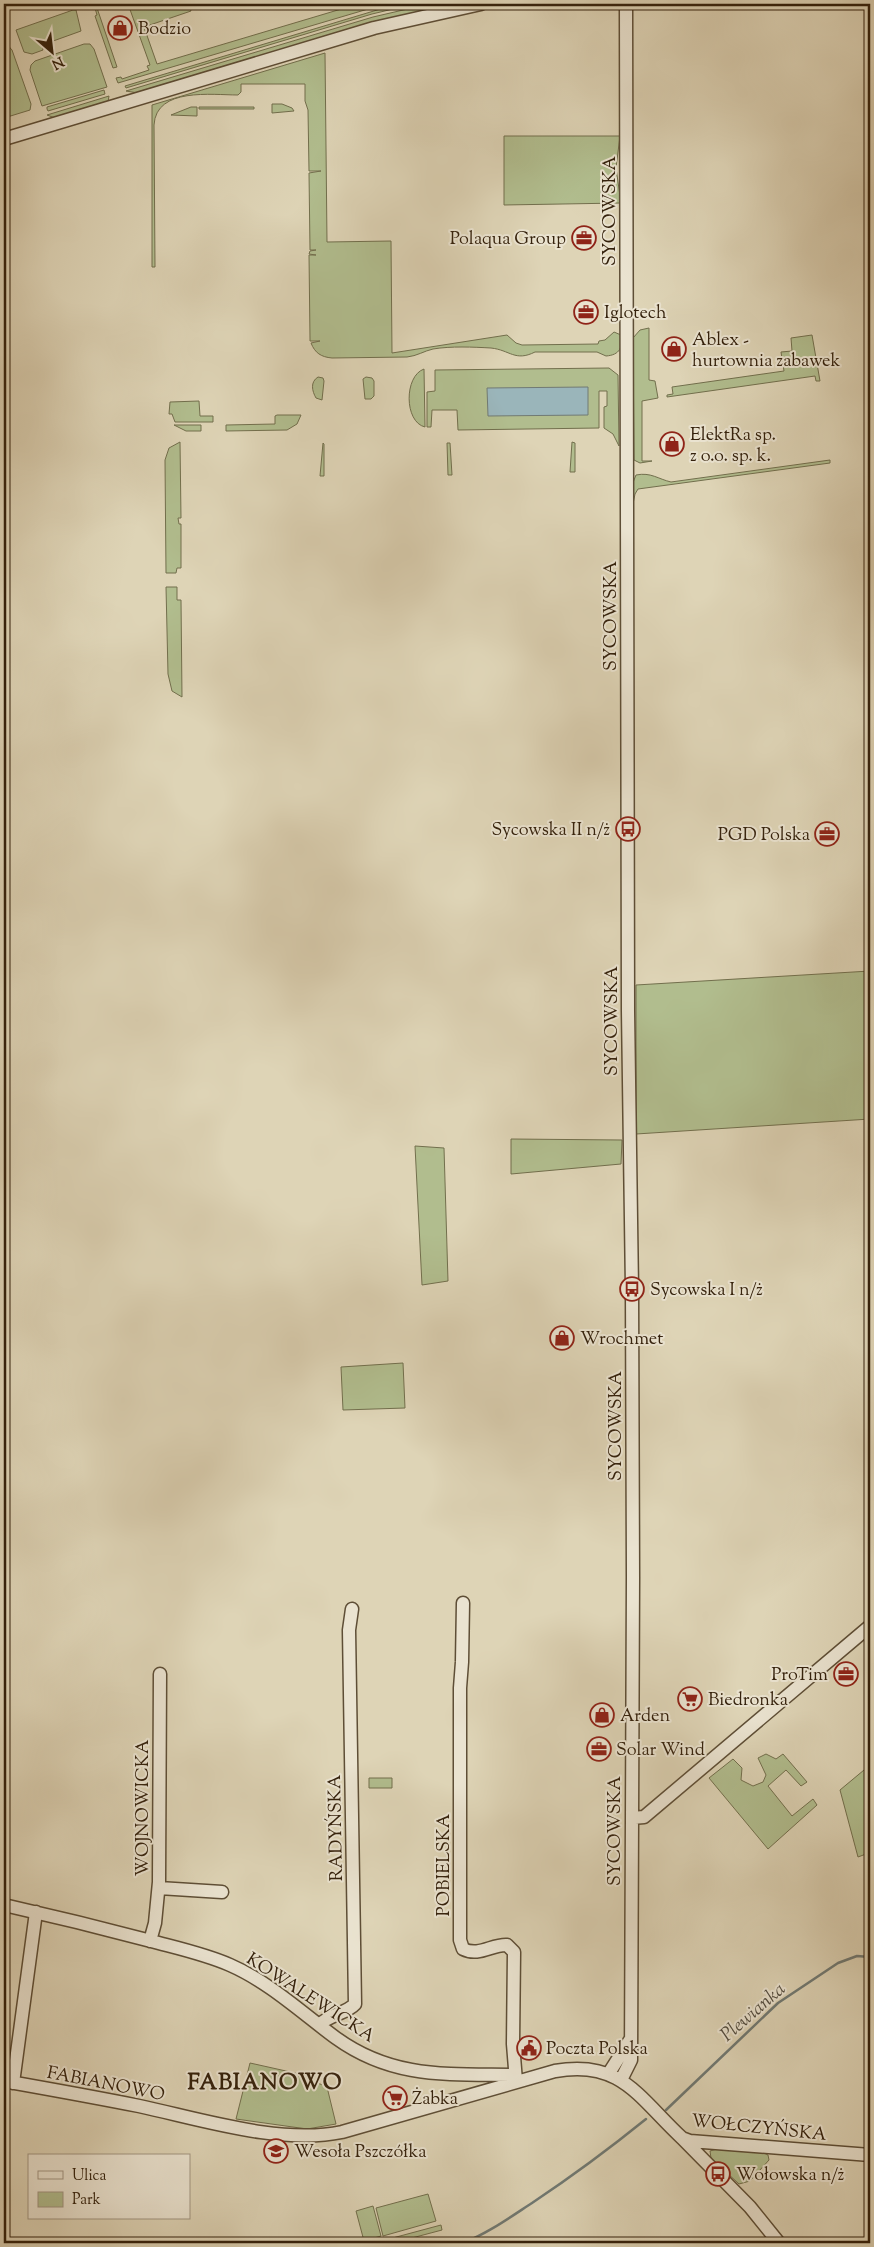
<svg xmlns="http://www.w3.org/2000/svg" width="874" height="2247" viewBox="0 0 874 2247" font-family="'Sorts Mill Goudy',serif">
	<rect width="100%" height="100%" fill="#ded4b6"/>
	<filter id="stains"><feTurbulence type="fractalNoise" baseFrequency=".004" numOctaves="4"/><feColorMatrix values="0 0 0 0 .2 0 0 0 0 .09 0 0 0 0 .02 0 0 0 .5 -.17"/></filter>
	<radialGradient id="worn" r=".72"><stop offset=".6" stop-color="#630" stop-opacity="0"/><stop offset="1" stop-color="#630" stop-opacity=".3"/></radialGradient>
	<path fill="#b1bd8e" stroke="#726f4d" d="M128,4L189,5L191,11L144,27L157,64L358,4H385L118,83L116,78L121,77L122,79L149,70L147,66L150,65Z
		M397,4H414L372,14L126,88L125,86Z
		M429,4H452L138,93L126,91L373,17Z
		M96,5L117,67L113,68L95,16L97,15L95,8Z
		M73,10H76L81,31L42,45L43,50L32,54L24,52L16,30Z
		M4,41L12,50L31,104L30,110L4,118Z
		M84,44H90L94,49L107,87L42,106L30,70L31,65L35,61Z
		M325,53L327,242L391,241L392,353L507,335L516,343L522,345L598,344L599,341L605,340L614,332L621,335C623,347 620,355 606,356L597,352H535C515,362 510,350 491,348C473,347 451,346 433,349C424,351 417,356 407,357L332,358C321,357 315,353 311,343L320,341H310V339L309,255H316L309,254L310,251L316,250H310L309,173L321,171H309L308,110L305,101V84H241V92L238,95C212,95 156,87 154,125L155,267H152V105Z
		M104,90L105,94L48,111L47,109V107Z
		M109,96L108,102L55,118L47,115Z
		M272,104H282L292,108L294,111L272,113Z
		M191,107H197V116L171,115Z
		M199,107H254V109H199Z
		M504,136H620L616,168L621,203L504,205Z
		M649,328V380L655,381L658,398L642,401V461H652L640,463L634,460L633,338L640,330Z
		M812,335L820,381H816L815,376L667,397V395L673,394L672,387L784,371L781,352L792,351L791,338Z
		M609,368L618,375L619,446L613,434L604,428V407L607,406V391H599V428L458,430L457,410H432L431,427H427V392L435,391V370Z
		M424,369L425,427C404,422 404,376 424,369Z
		M318,377L323,378L324,381L322,400L316,398C312,391 310,382 318,377Z
		M366,377L372,378L374,381V396L371,399H365L363,379Z
		M199,401L200,416H213V422H175L172,414H169L170,402Z
		M277,415H301L297,424L287,430L226,431V425L275,424V416Z
		M174,425H201V431H186Z
		M180,442L181,518H178L179,524H181V568H177L176,573H166L165,460L169,448Z
		M572,442L575,443V472H570Z
		M323,443L324,444V476H320Z
		M447,443H450L452,475H448Z
		M830,460V463L638,489L635,494L633,504L632,485L636,475C651,472 658,479 671,482Z
		M166,587H177V600H181L182,697L172,691L168,674Z
		M870,971V1119L636,1134V985Z
		M511,1139L622,1140L621,1164L511,1174Z
		M415,1146L444,1148L448,1281L422,1285Z
		M403,1363L405,1408L343,1410L341,1367Z
		M766,1754L776,1759L783,1754L807,1782L801,1786L786,1770L768,1786L792,1816L813,1799L817,1805L768,1849L709,1778L733,1759L742,1768L741,1780L753,1786L763,1782L766,1775L758,1758Z
		M870,1765V1829L866,1831V1854L858,1857L840,1790Z
		M369,1778H392V1788H369Z
		M250,2063L295,2073L327,2087L336,2124L307,2129L236,2119Z
		M717,2149L764,2153L768,2155L769,2160L750,2181L739,2184L711,2158L710,2151Z
		M428,2194L436,2221L383,2236L376,2208Z
		M373,2206L381,2236L364,2241L356,2211Z
		M441,2225L442,2230L393,2243H374Z"/>
	<path fill="#9ab5ba" stroke="#717a74" d="M588,387V415L488,416L487,388Z"/>
	<g fill="none" stroke-linecap="round" stroke-linejoin="round">
		<path stroke="#717a74" stroke-width="2.5" d="M666,2110L778,2003L838,1963L857,1956L870,1957
			M463,2243C488,2233 509,2218 532,2203C571,2177 609,2149 646,2119"/>
		<g stroke="#5e4e36" stroke-width="15">
			<path id="minor" d="M4,139L374,28L481,4
				M463,1603L462,1662L460,1688V1940L463,1949C479,1957 492,1944 507,1945L514,1952L513,2044L516,2081
				M632,1818L644,1817L870,1626
				M159,1888L222,1892
				M4,1905C53,1916 102,1928 151,1941C177,1948 205,1954 230,1965C269,1982 302,2013 336,2038C393,2079 447,2074 514,2075
				M150,1941L155,1923L159,1882L160,1674
				M319,2025C329,2015 347,2013 355,2004L349,1630L352,1609
				M609,2073L630,2040
				M621,2080L631,2060L633,1577L632,1289L628,1011L626,4
				M4,2081C49,2089 94,2097 139,2106C200,2119 281,2145 342,2132L555,2071C621,2059 639,2098 682,2138L690,2141L870,2155
				M13,2083L36,1912
				M682,2138L750,2207L779,2243"/>
		</g>
		<use href="#minor" stroke="#eae3d0" stroke-width="12"/>
	</g>
	<defs>
		<g id="shop-ring" transform="scale(1.25)"><circle r="9.5" fill="#eae3d0" stroke="#8f2418" stroke-width="1.5"/><path d="M-5-2.5h2.3a2.7 3.5 0 0 1 5.4 0H5L5.5 6h-11ZM-1.5-2.5h3a1.5 2.3 0 0 0-3 0Z" fill="#8f2418"/></g>
		<g id="office-ring" transform="scale(1.25)"><circle r="9.5" fill="#eae3d0" stroke="#8f2418" stroke-width="1.5"/><path d="M-6-3h4V-5.5h4V-3h4V5H-6ZM-1-4.5V-3h2v-1.5ZM-6 0V1H6V0Z" fill="#8f2418"/></g>
		<g id="bus-ring" transform="scale(1.25)"><circle r="9.5" fill="#eae3d0" stroke="#8f2418" stroke-width="1.5"/><path d="M-5-6H5V4H4V6H2V4H-2V6H-4V4H-5ZM-3.5-4V0h7V-4ZM-3.5 1.2v1.5H-2V1.2ZM2 1.2v1.5H3.5V1.2Z" fill="#8f2418"/></g>
		<g id="supermarket-ring" transform="scale(1.25)"><circle r="9.5" fill="#eae3d0" stroke="#8f2418" stroke-width="1.5"/><path d="M-6-5.5h2.5l.6 2H6L4.5 2H-2.5L-4.4-4H-6ZM-1.5 3.2a1.3 1.3 0 1 0 .1 0ZM3 3.2a1.3 1.3 0 1 0 .1 0Z" fill="#8f2418"/></g>
		<g id="civic-ring" transform="scale(1.25)"><circle r="9.5" fill="#eae3d0" stroke="#8f2418" stroke-width="1.5"/><path d="M-.6-6.5H3V-4.5H.6V-3L4-1V1h2V6H-6V1h2V-1L-.6-3ZM-1.2 2.5V6h2.4V2.5Z" fill="#8f2418"/></g>
		<g id="school-ring" transform="scale(1.25)"><circle r="9.5" fill="#eae3d0" stroke="#8f2418" stroke-width="1.5"/><path d="M0-5L7-2L0 1L-7-2ZM-4 1L0 2.5L4 1V4Q0 6-4 4Z" fill="#8f2418"/></g>
	</defs>
	<g fill-rule="evenodd">
		<use href="#shop-ring" x="120" y="28"/>
		<use href="#office-ring" x="584" y="238"/>
		<use href="#office-ring" x="586" y="312"/>
		<use href="#shop-ring" x="674" y="349"/>
		<use href="#shop-ring" x="672" y="444"/>
		<use href="#bus-ring" x="628" y="829"/>
		<use href="#office-ring" x="827" y="834"/>
		<use href="#bus-ring" x="632" y="1289"/>
		<use href="#shop-ring" x="562" y="1338"/>
		<use href="#office-ring" x="846" y="1674"/>
		<use href="#supermarket-ring" x="690" y="1699"/>
		<use href="#shop-ring" x="602" y="1715"/>
		<use href="#office-ring" x="599" y="1749"/>
		<use href="#civic-ring" x="529" y="2048"/>
		<use href="#supermarket-ring" x="395" y="2098"/>
		<use href="#school-ring" x="276" y="2151"/>
		<use href="#bus-ring" x="718" y="2174"/>
	</g>
	<g text-anchor="middle" stroke-width="4" stroke-linejoin="round" paint-order="stroke">
		<g font-size="18" fill="#34210c" stroke="#eae3d0" text-anchor="start">
			<text x="138" y="34">Bodzio</text>
			<text x="566" y="244" text-anchor="end">Polaqua Group</text>
			<text x="604" y="318">Iglotech</text>
			<text x="692" y="345">Ablex -<tspan x="692" dy="21">hurtownia zabawek</tspan></text>
			<text x="690" y="440">ElektRa sp.<tspan x="690" dy="21">z o.o. sp. k.</tspan></text>
			<text x="610" y="835" text-anchor="end">Sycowska II n/ż</text>
			<text x="810" y="840" text-anchor="end">PGD Polska</text>
			<text x="650" y="1295">Sycowska I n/ż</text>
			<text x="580" y="1344">Wrochmet</text>
			<text x="828" y="1680" text-anchor="end">ProTim</text>
			<text x="708" y="1705">Biedronka</text>
			<text x="620" y="1721">Arden</text>
			<text x="616" y="1755">Solar Wind</text>
			<text x="546" y="2054">Poczta Polska</text>
			<text x="412" y="2104">Żabka</text>
			<text x="294" y="2157">Wesoła Pszczółka</text>
			<text x="736" y="2180">Wołowska n/ż</text>
		</g>
		<g font-size="18" fill="#34210c" stroke="#eae3d0">
			<text transform="translate(609 211) rotate(-90)" y="6">SYCOWSKA</text>
			<text transform="translate(610 616) rotate(-90)" y="6">SYCOWSKA</text>
			<text transform="translate(611 1021) rotate(-90)" y="6">SYCOWSKA</text>
			<text transform="translate(615 1426) rotate(-90)" y="6">SYCOWSKA</text>
			<text transform="translate(142 1808) rotate(-90)" y="6">WOJNOWICKA</text>
			<text transform="translate(335 1828) rotate(-91)" y="6">RADYŃSKA</text>
			<text transform="translate(614 1831) rotate(-90)" y="6">SYCOWSKA</text>
			<text transform="translate(443 1865) rotate(-90)" y="6">POBIELSKA</text>
			<text transform="translate(311 1997) rotate(33)" y="6">KOWALEWICKA</text>
			<text transform="translate(106 2083) rotate(11)" y="6">FABIANOWO</text>
			<text transform="translate(759 2127) rotate(6)" y="6">WOŁCZYŃSKA</text>
		</g>
		<g font-size="19" font-style="italic" fill="#534d40" stroke="#eae3d0">
			<text transform="translate(752 2011) rotate(-41)" y="7">Plewianka</text>
		</g>
		<g font-size="22" font-weight="bold" letter-spacing="1" fill="#34210c" stroke="#eae3d0">
			<text x="265" y="2089">FABIANOWO</text>
		</g>
	</g>
	<rect width="874" height="2247" fill="none" stroke="#ded4b6" stroke-width="20"/>
	<rect x="5" y="5" width="864" height="2237" fill="none" stroke="#34210c" stroke-width="2.5"/>
	<rect x="10" y="10" width="854" height="2227" fill="none" stroke="#34210c"/>
	<rect x="28" y="2154" width="162" height="65" fill="#eae3d0" stroke="#a19582"/>
	<rect x="38" y="2171" width="25" height="8" fill="#eae3d0" stroke="#a19582"/>
	<text x="72" y="2180" font-size="15" fill="#34210c">Ulica</text>
	<rect x="38" y="2192" width="25" height="15" fill="#b1bd8e" stroke="#a19582"/>
	<text x="72" y="2204" font-size="15" fill="#34210c">Park</text>
	<g transform="translate(52 52) rotate(152)" stroke="#eae3d0" stroke-width="4" paint-order="stroke">
	<path d="M0-4L9 19L0 12L-9 19Z" fill="#34210c"/>
	<text y="-8" font-size="14" font-weight="bold" text-anchor="middle" fill="#34210c">N</text>
	</g>
	<rect width="100%" height="100%" filter="url(#stains)"/>
	<rect width="100%" height="100%" fill="url(#worn)"/>
</svg>
